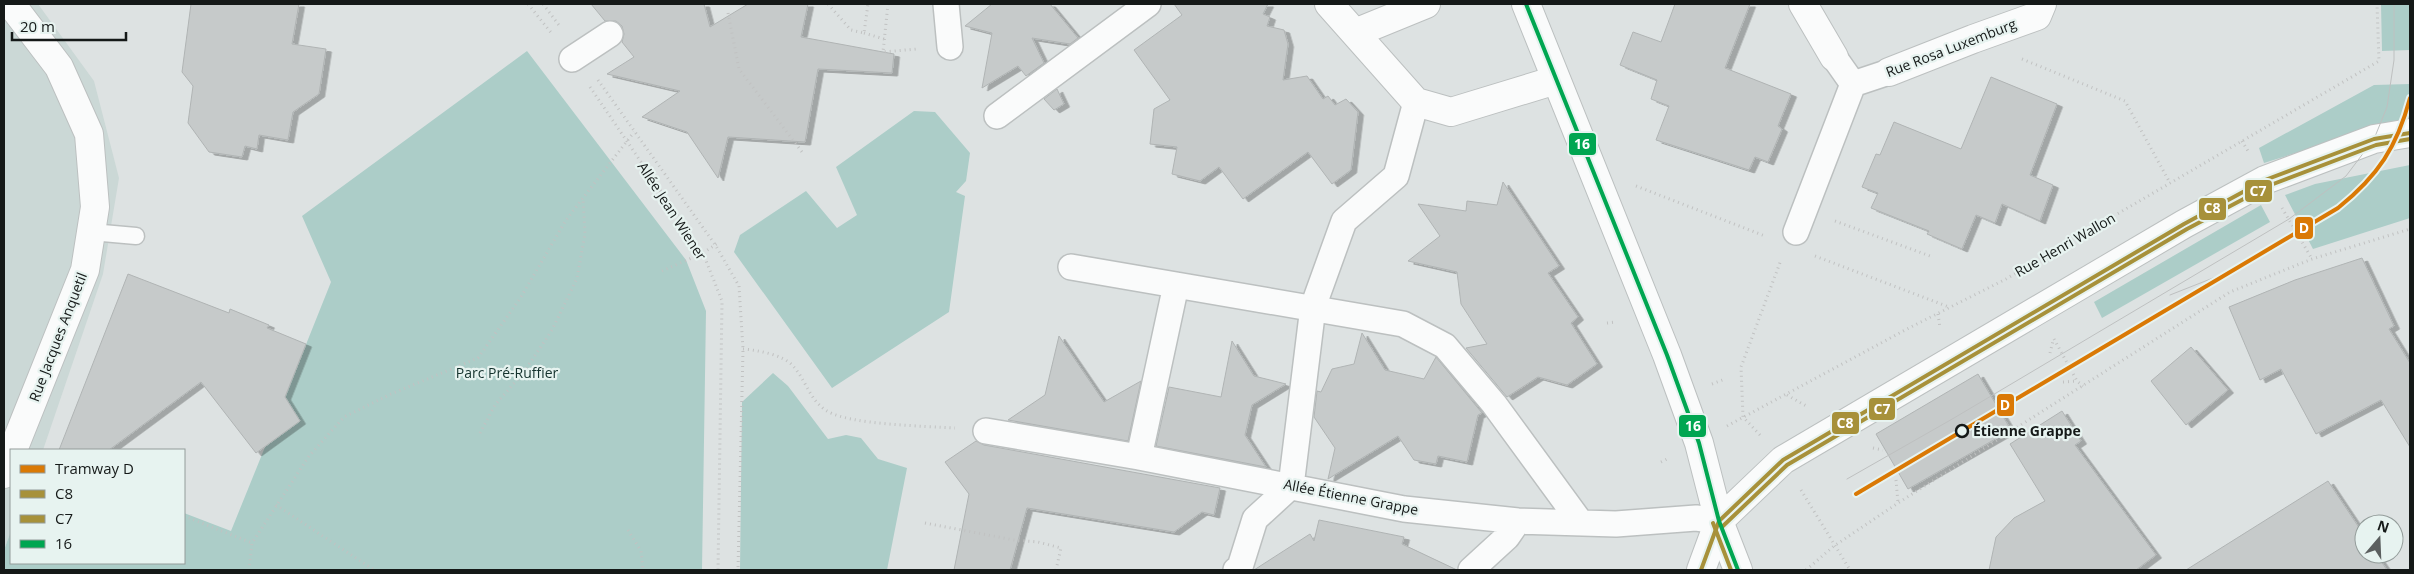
<svg xmlns="http://www.w3.org/2000/svg" width="2414" height="574" viewBox="0 0 2414 574" font-family="'Open Sans',sans-serif">
	<defs>
		<filter id="shadow"><feDropShadow dx="5.5" dy="3" stdDeviation="0" flood-color="#0004"/></filter>
	</defs>
	<rect width="100%" height="100%" fill="#dde2e2"/>
	<path fill="#cbd8d6" d="M4,4H38L94,81L119,178L103,274L43,450H11V531L4,550Z"/>
	<path fill="#accdc8" d="M2381,4H2410V50L2382,51Z
		M527,51L686,260L706,311L702,570H4V550L11,531V563H184V513L231,531L265,447L300,421L285,397L331,282L302,216Z
		M2410,84V121L2362,132L2264,163L2259,148L2374,85Z
		M914,111L935,112L970,153L966,181L956,192L965,196L949,312L832,388L734,252L740,235L806,191L837,228L857,215L836,167Z
		M2410,165V218L2313,249L2285,195L2315,184Z
		M2261,205L2270,222L2102,318L2094,302Z
		M773,373L788,386L828,439L846,435L861,438L878,459L907,468L887,570H740L742,402Z"/>
	<path fill="#c6caca" stroke="#b0b4b4" filter="url(#shadow)" d="M191,4H299L292,44L326,49L319,94L293,112L288,140L259,135L257,149L245,146L242,157L209,152L188,123L193,86L182,72Z
		M591,4H704L710,27L748,4H808L801,37L894,54L892,73L818,69L805,142L728,137L718,178L687,132L642,117L680,91L607,74L634,57L622,42L624,34L622,26L616,21H605Z
		M992,4H1050L1078,38L1070,44L1032,38L1044,63L1026,76L1018,66L982,88L992,33L965,26Z
		M1174,4H1268L1263,14L1270,17L1267,26L1284,30L1288,44L1283,80L1307,76L1323,99L1328,96L1335,105L1346,99L1358,112L1351,170L1332,184L1308,152L1243,199L1219,167L1200,181L1172,174L1177,147L1150,144L1154,109L1170,100L1134,50L1182,15Z
		M1675,4H1750L1725,68L1791,94L1778,126L1782,129L1768,162L1755,157L1749,170L1656,140L1669,106L1651,99L1657,80L1620,65L1633,32L1661,42Z
		M1991,77L2057,104L2030,175L2053,185L2040,221L2002,204L1995,223L1976,215L1962,249L1927,234L1929,231L1871,208L1878,193L1862,187L1876,154L1880,155L1894,122L1961,149Z
		M1057,89L1064,104L1054,110L1044,99Z
		M1503,182L1559,266L1548,273L1578,317L1571,323L1597,364L1567,385L1538,377L1507,397L1466,348L1487,344L1461,304L1457,272L1408,261L1440,236L1418,204L1466,211L1467,201L1497,205Z
		M2362,258L2394,326L2389,329L2410,363V447L2381,400L2316,434L2281,369L2260,380L2229,307L2295,280Z
		M128,274L229,313L230,309L247,316L269,325L267,328L306,344L285,397L300,421L256,453L201,382L109,450H59Z
		M1362,333L1385,370L1424,379L1436,357L1482,413L1478,415L1467,462L1438,456L1436,464L1414,460L1398,436L1328,479L1335,448L1314,417L1317,391L1321,392L1332,369L1354,364Z
		M1059,336L1104,402L1141,381L1128,441L1008,420L1045,395Z
		M1232,341L1254,376L1286,384L1252,405L1245,435L1266,467L1156,446L1169,387L1221,397Z
		M2191,347L2228,390L2186,425L2151,381Z
		M1978,374L2011,430L1908,489L1876,434Z
		M2062,411L2081,441L2075,445L2156,555L2136,570H1989L1996,537L2014,518L2045,501L2010,444Z
		M976,441L984,445L1220,488L1214,515L1202,512L1174,532L1027,508L1010,570H954L969,494L945,462Z
		M2328,481L2364,535V554H2376L2387,570H2186Z
		M1319,520L1404,537L1402,544L1457,570H1254L1310,534L1314,541Z"/>
	<g fill="none" stroke-linecap="round" stroke-linejoin="round">
		<g stroke="#bcc0c0" stroke-width="19">
			<path id="service" d="M91,232L136,236"/>
		</g>
		<g stroke="#bcc0c0" stroke-width="28">
			<path id="pedestrian" d="M946,4L950,47
				M1834,57L1853,84L1889,72
				M572,59L610,34
				M997,116L1148,4
				M1796,232L1853,84
				M1071,267L1403,324L1445,346L1494,404L1581,523
				M986,431L1139,457L1404,509L1518,521L1616,524L1696,518L1719,521
				M1139,457L1176,285
				M1236,570L1240,567L1255,519L1291,486L1313,307L1344,221L1396,176L1416,102
				M1471,570L1507,537L1518,521"/>
		</g>
		<g stroke="#bcc0c0" stroke-width="30">
			<path id="minor" d="M11,4L59,67L89,134L95,207L85,270L13,450
				M1329,4L1416,102L1451,112L1556,80
				M1803,4L1834,57
				M1355,33L1426,4
				M1889,72L1973,39L2037,16L2042,4
				M4,474L11,455
				M1701,570L1719,521"/>
		</g>
		<g stroke="#bcc0c0" stroke-width="30">
			<path id="tertiary" d="M1526,4L1667,355L1699,443L1719,521L1738,570
				M1719,521L1783,460L2184,224L2265,180L2374,139L2410,133"/>
		</g>
		<path stroke="#c1c2c2" stroke-width="3" stroke-dasharray="1 4" stroke-linecap="butt" d="M528,4L553,35
			M543,4L561,28
			M828,4L851,30L864,33L868,4
			M888,4L883,52L917,49
			M728,13L739,69L802,152
			M864,33L884,39
			M2022,59L2125,101L2170,183
			M598,80L716,246L739,286L743,349L738,570
			M590,87L703,253L722,301L718,570
			M2242,141L2248,151
			M1636,186L1765,236
			M2282,208L2312,259
			M1835,221L1930,256
			M1815,256L1949,307
			M662,271L703,253L718,243
			M1938,314L1940,328
			M1607,323L1616,322
			M2054,339L2077,381L2083,386
			M743,349C757,350 784,355 793,366C806,380 810,401 827,411C850,425 926,426 955,428
			M2050,353L2053,341
			M2063,382L2077,381
			M1712,384L1725,379
			M1787,395L1808,407
			M1727,426L1907,329L2006,279L2379,61L2377,4
			M480,433L495,405L524,372L552,330L577,278L585,234L583,199
			M1760,435L1743,417L1741,367L1781,260
			M1873,448L1883,450
			M1661,462L1669,458
			M1896,480L1898,503
			M1801,490L1850,570
			M276,505L374,570
			M184,516L252,543
			M925,523L1014,540L1038,542L1061,548L1056,570
			M628,530L641,551L643,570
			M249,570L252,543L309,456L344,417L391,394L478,358L521,297L566,220L634,132
			M1806,570L1834,546L1898,503L2230,292L2312,259L2410,229"/>
		<use href="#service" stroke="#fafbfb" stroke-width="16"/>
		<use href="#pedestrian" stroke="#fafbfb" stroke-width="25"/>
		<use href="#minor" stroke="#fafbfb" stroke-width="28"/>
		<use href="#tertiary" stroke="#fafbfb" stroke-width="28"/>
		<path stroke="#bec0c0" stroke-width="1" d="M2170,295L2246,265
			M1847,479L1954,418L2289,219L2346,176L2374,139L2387,107L2394,60V4"/>
		<g stroke="#e7f3f0" stroke-width="8">
			<path id="bus-1" d="M1701,570L1719,521L1783,460L2184,224L2265,180L2374,139L2410,133"/>
		</g>
		<g stroke="#e7f3f0" stroke-width="8">
			<path id="bus-2" d="M1713,523L1731,570
				M1723,526L1787,465L2187,229L2268,186L2376,145L2410,139"/>
		</g>
		<g stroke="#e7f3f0" stroke-width="8">
			<path id="bus-3" d="M1526,4L1667,355L1699,443L1719,521L1738,570"/>
		</g>
		<use href="#bus-1" stroke="#a7913a" stroke-width="4"/>
		<use href="#bus-2" stroke="#a7913a" stroke-width="4"/>
		<use href="#bus-3" stroke="#00a651" stroke-width="4"/>
		<g stroke="#e7f3f0" stroke-width="8">
			<path id="tram-1" d="M1856,494L2338,208C2378,176 2397,147 2410,98"/>
		</g>
		<use href="#tram-1" stroke="#da7905" stroke-width="4"/>
	</g>
	<circle fill="#e7f3f0" stroke="#151918" stroke-width="2.5" cx="1962" cy="431" r="6"/>
	<g text-anchor="middle" stroke-width="4.5" stroke-linejoin="round" paint-order="stroke">
		<g font-size="14" fill="#151918" stroke="#e7f3f0">
			<text transform="translate(1951 48) rotate(-21)" y="5">Rue Rosa Luxemburg</text>
			<text transform="translate(672 211) rotate(57)" y="5">Allée Jean Wiener</text>
			<text transform="translate(2065 245) rotate(-30)" y="5">Rue Henri Wallon</text>
			<text transform="translate(58 337) rotate(-69)" y="5">Rue Jacques Anquetil</text>
			<text transform="translate(1351 497) rotate(11)" y="5">Allée Étienne Grappe</text>
		</g>
		<g font-size="14" fill="#14322d" stroke="#e7f3f0">
			<text x="507" y="378">Parc Pré-Ruffier</text>
		</g>
		<g font-size="14" font-weight="bold" fill="#151918" stroke="#e7f3f0" text-anchor="start">
			<text x="1973" y="436">Étienne Grappe</text>
		</g>
	</g>
	<g stroke="#e7f3f0" stroke-width="2">
		<rect x="1568" y="132" width="29" height="24" rx="5" fill="#00a651"/>
		<rect x="2244" y="179" width="29" height="24" rx="5" fill="#a7913a"/>
		<rect x="2198" y="197" width="29" height="24" rx="5" fill="#a7913a"/>
		<rect x="2294" y="216" width="20" height="24" rx="5" fill="#da7905"/>
		<rect x="1996" y="393" width="19" height="24" rx="5" fill="#da7905"/>
		<rect x="1868" y="397" width="28" height="24" rx="5" fill="#a7913a"/>
		<rect x="1831" y="411" width="29" height="24" rx="5" fill="#a7913a"/>
		<rect x="1678" y="414" width="29" height="24" rx="5" fill="#00a651"/>
	</g>
	<g font-size="14" text-anchor="middle" font-weight="bold" fill="#fff">
		<text x="1582" y="149">16</text>
		<text x="2258" y="196">C7</text>
		<text x="2212" y="213">C8</text>
		<text x="2304" y="233">D</text>
		<text x="2005" y="410">D</text>
		<text x="1882" y="414">C7</text>
		<text x="1845" y="428">C8</text>
		<text x="1693" y="431">16</text>
	</g>
	<rect width="2414" height="574" fill="none" stroke="#151918" stroke-width="10"/>
	<rect x="10" y="449" width="175" height="115" fill="#e7f3f0" stroke="#939c9a"/>
	<rect x="20" y="465" width="25" height="8" fill="#da7905" stroke="#939c9a"/>
	<text x="55" y="474" font-size="15" fill="#151918">Tramway D</text>
	<rect x="20" y="490" width="25" height="8" fill="#a7913a" stroke="#939c9a"/>
	<text x="55" y="499" font-size="15" fill="#151918">C8</text>
	<rect x="20" y="515" width="25" height="8" fill="#a7913a" stroke="#939c9a"/>
	<text x="55" y="524" font-size="15" fill="#151918">C7</text>
	<rect x="20" y="540" width="25" height="8" fill="#00a651" stroke="#939c9a"/>
	<text x="55" y="549" font-size="15" fill="#151918">16</text>
	<g transform="translate(2379 539) rotate(19)"><circle r="24" fill="#e7f3f0" stroke="#939c9a"/>
	<path d="M0-4L9 19L0 12L-9 19Z" fill="#5b5f5f"/>
	<text y="-8" font-size="14" font-weight="bold" text-anchor="middle" fill="#151918">N</text>
	</g>
	<path d="M12 32v8h114v-8" fill="none" stroke="#151918" stroke-width="2.5"/>
	<text x="20" y="32" font-size="15" fill="#151918" stroke="#e7f3f0" stroke-width="4" paint-order="stroke">20 m</text>
</svg>
